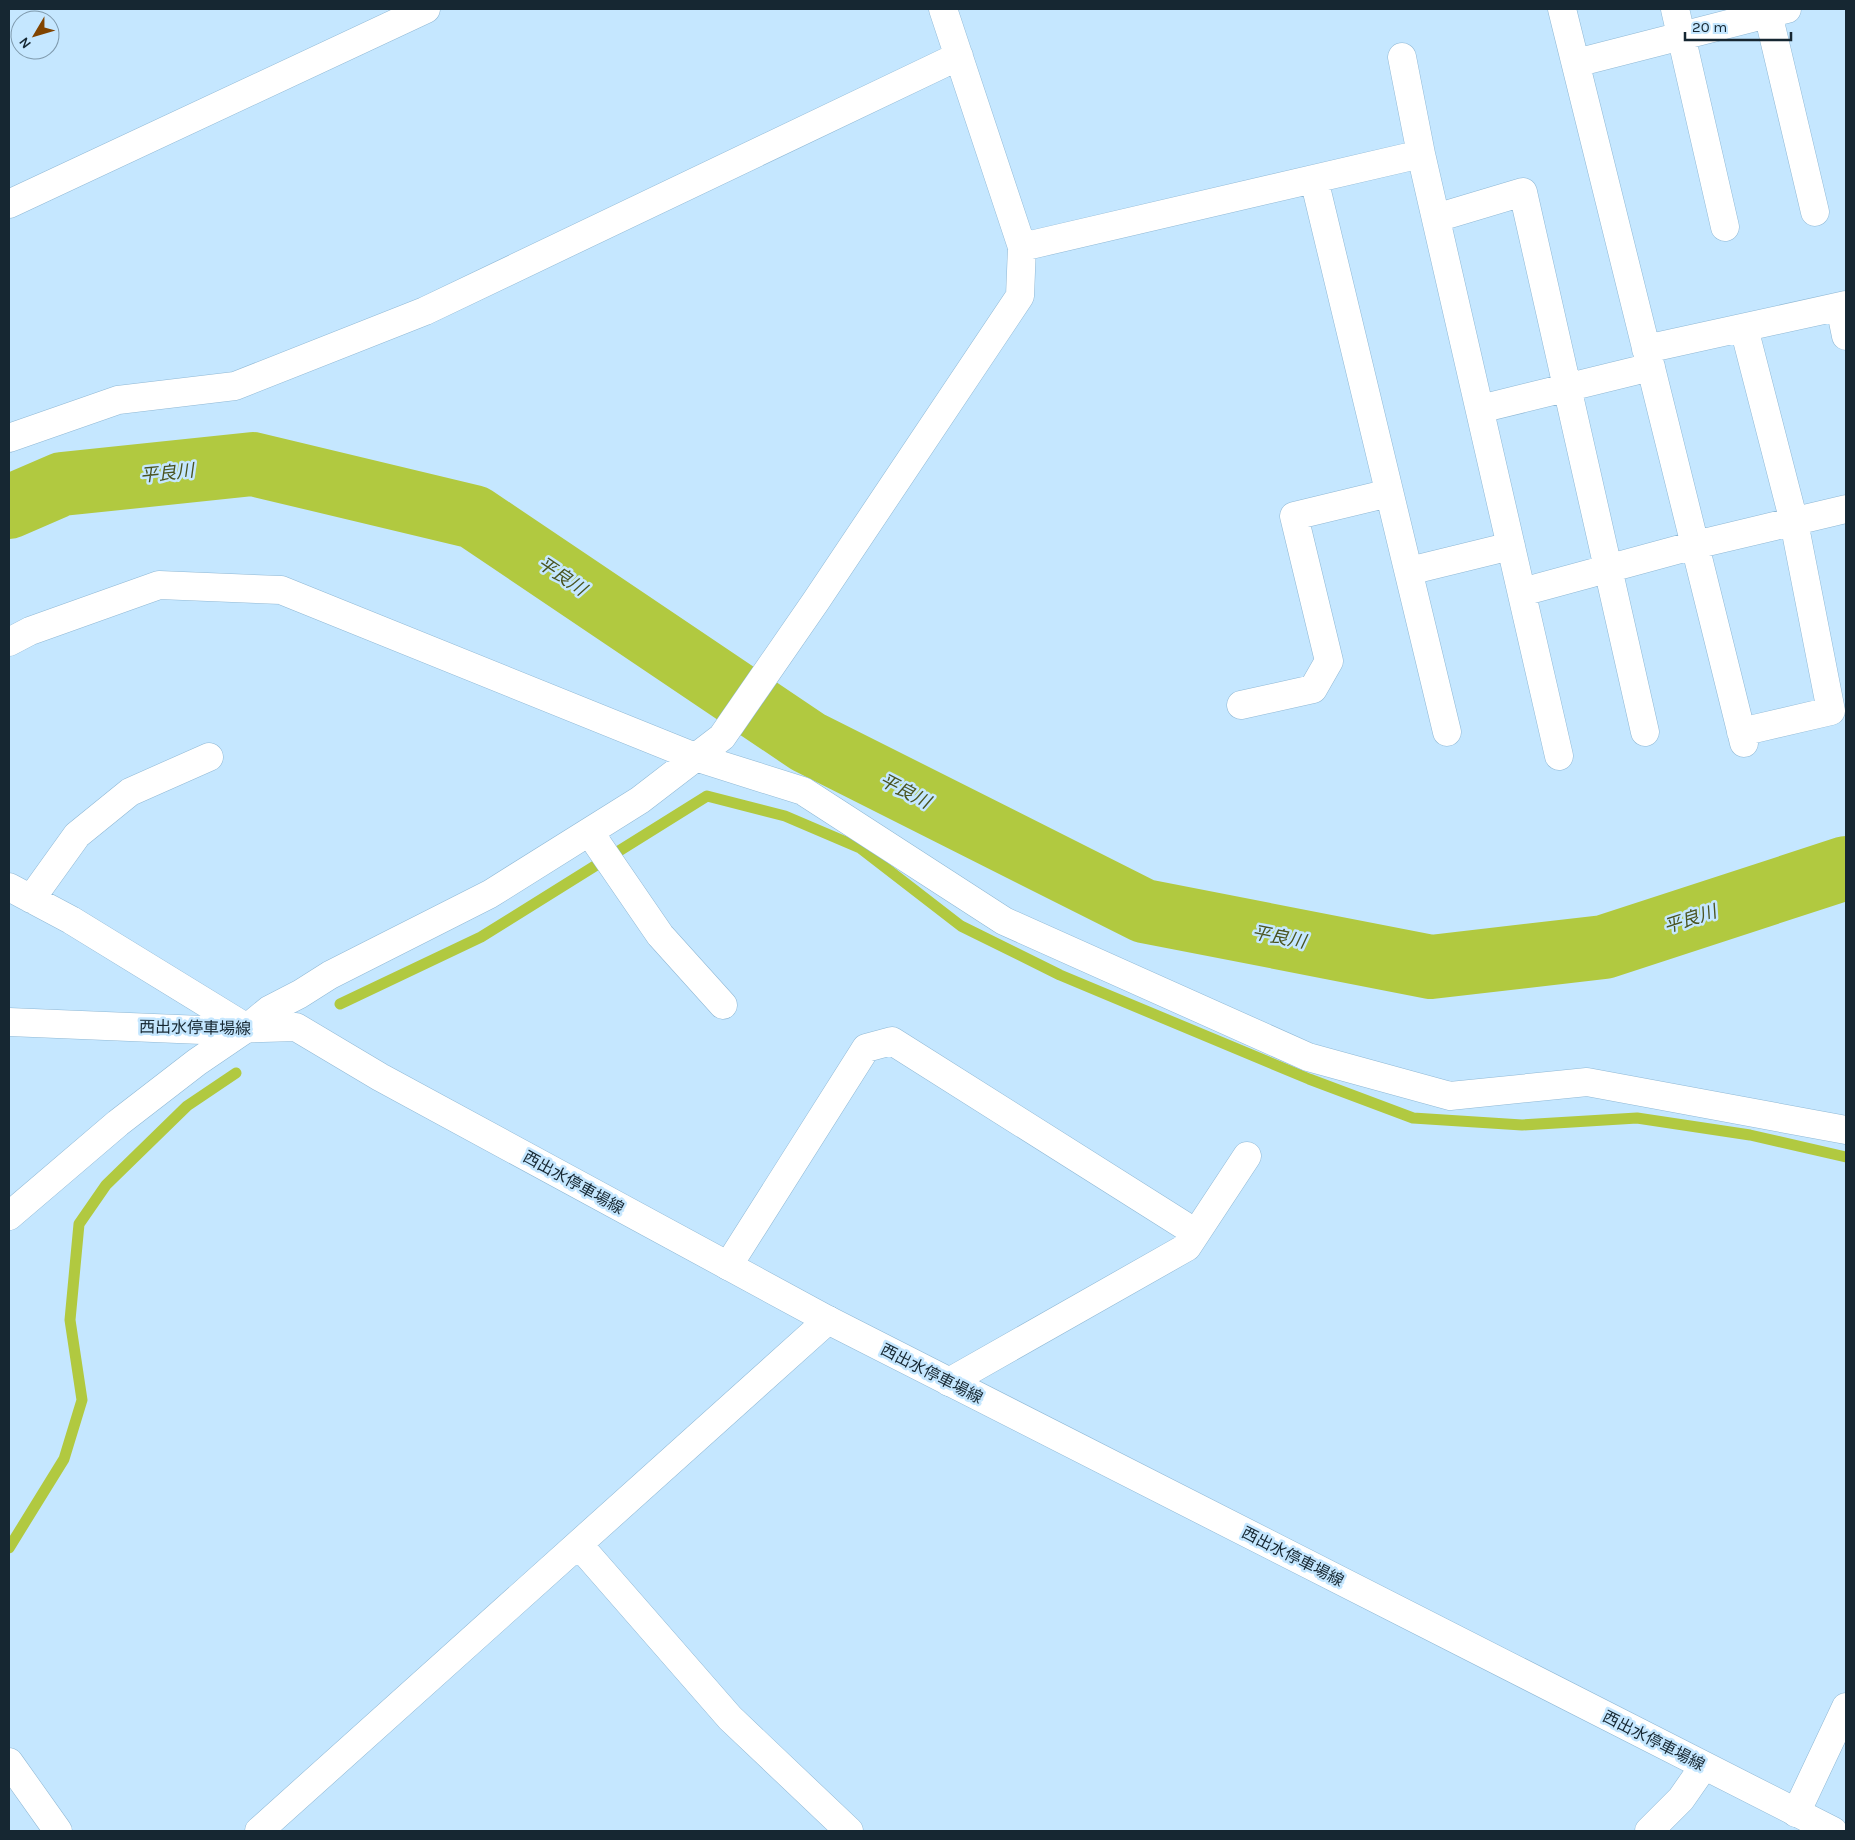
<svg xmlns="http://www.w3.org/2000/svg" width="1855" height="1840" viewBox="0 0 1855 1840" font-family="Karla,'Noto Sans JP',sans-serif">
	<rect width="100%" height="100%" fill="#c5e7ff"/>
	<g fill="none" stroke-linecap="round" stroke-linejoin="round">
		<path stroke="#b1c940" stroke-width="11" d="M340,1004L481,937L707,796L785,816L860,848L961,926L1060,975L1309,1079L1413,1118L1522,1125L1637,1118L1750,1135L1846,1157
			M9,1548L64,1459L82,1400L70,1320L79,1224L106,1185L187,1106L236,1073"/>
		<path stroke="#b1c940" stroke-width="64" d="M9,507L62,484L253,464L474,517L808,742L1144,911L1431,967L1604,947L1846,868"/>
		<g stroke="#8fb8d5" stroke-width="29">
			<path id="minor" d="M1562,9L1744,743
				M1675,9L1725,227
				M1767,9L1815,212
				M1402,57L1421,154
				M1576,63L1787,9
				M1314,179L1447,732
				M1436,218L1523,192L1645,732
				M1022,247L1421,154L1559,756
				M1840,307L1846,336
				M1646,349L1846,305
				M1480,409L1651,367
				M9,438L118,400L235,386L425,311L959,56
				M1409,571L1511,546
				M1522,592L1695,545L1846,509
				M9,642L30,631L159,585L281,590L695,757L803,791L1004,921L1308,1057L1450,1096L1587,1082L1846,1130
				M1241,705L1313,689L1329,661L1294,516L1389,493
				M1741,732L1831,711L1794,522L1744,328
				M590,833L660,935L723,1005
				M9,887L71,920L247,1028
				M31,899L77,835L130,792L209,757
				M9,1216L118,1123L197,1062L247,1028L269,1010L300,994L330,975L490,894L640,800L722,737L816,601L1020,296L1022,247L943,9
				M728,1266L866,1048L892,1041L1196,1233
				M949,1382L1187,1247L1247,1156
				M579,1545L730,1718L849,1831
				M9,1762L58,1831
				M1796,1813L1846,1707
				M259,1831L828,1320
				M1649,1831L1681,1799L1704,1766"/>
		</g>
		<g stroke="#8fb8d5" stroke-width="29">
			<path id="tertiary" d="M9,204L426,9"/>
		</g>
		<g stroke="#8fb8d5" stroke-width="29">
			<path id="secondary" d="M9,1022L202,1030L296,1027L380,1077L828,1320L1833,1831"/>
		</g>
		<use href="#minor" stroke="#fff" stroke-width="28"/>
		<use href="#tertiary" stroke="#fff" stroke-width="28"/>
		<use href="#secondary" stroke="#fff" stroke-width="28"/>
	</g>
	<g text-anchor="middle" stroke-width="5" stroke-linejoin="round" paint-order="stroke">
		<g font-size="16" fill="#162732" stroke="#c5e7ff">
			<text transform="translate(195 1027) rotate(1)" y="6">西出水停車場線</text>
			<text transform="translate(574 1182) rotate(29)" y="6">西出水停車場線</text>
			<text transform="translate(932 1373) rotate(27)" y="6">西出水停車場線</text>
			<text transform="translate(1293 1556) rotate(27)" y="6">西出水停車場線</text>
			<text transform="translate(1654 1740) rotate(27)" y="6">西出水停車場線</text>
		</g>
		<g font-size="18" font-style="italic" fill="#4a5420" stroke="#c5e7ff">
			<text transform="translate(167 473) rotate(-6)" y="6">平良川</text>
			<text transform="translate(562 576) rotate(34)" y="6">平良川</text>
			<text transform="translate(905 791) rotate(27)" y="6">平良川</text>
			<text transform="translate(1690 919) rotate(-18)" y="6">平良川</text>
			<text transform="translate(1279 937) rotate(11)" y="6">平良川</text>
		</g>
	</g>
	<rect width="1855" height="1840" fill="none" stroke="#162732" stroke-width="20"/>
	<g transform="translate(35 35) rotate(232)"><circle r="24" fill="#c5e7ff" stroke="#7f9aad"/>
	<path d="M0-4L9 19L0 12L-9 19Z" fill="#814400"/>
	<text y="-8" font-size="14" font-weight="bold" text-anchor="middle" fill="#162732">N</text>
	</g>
	<path d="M1685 32v8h106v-8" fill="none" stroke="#162732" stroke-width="2.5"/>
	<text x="1692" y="32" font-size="15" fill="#162732" stroke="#c5e7ff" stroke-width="4" paint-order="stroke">20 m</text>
</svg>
